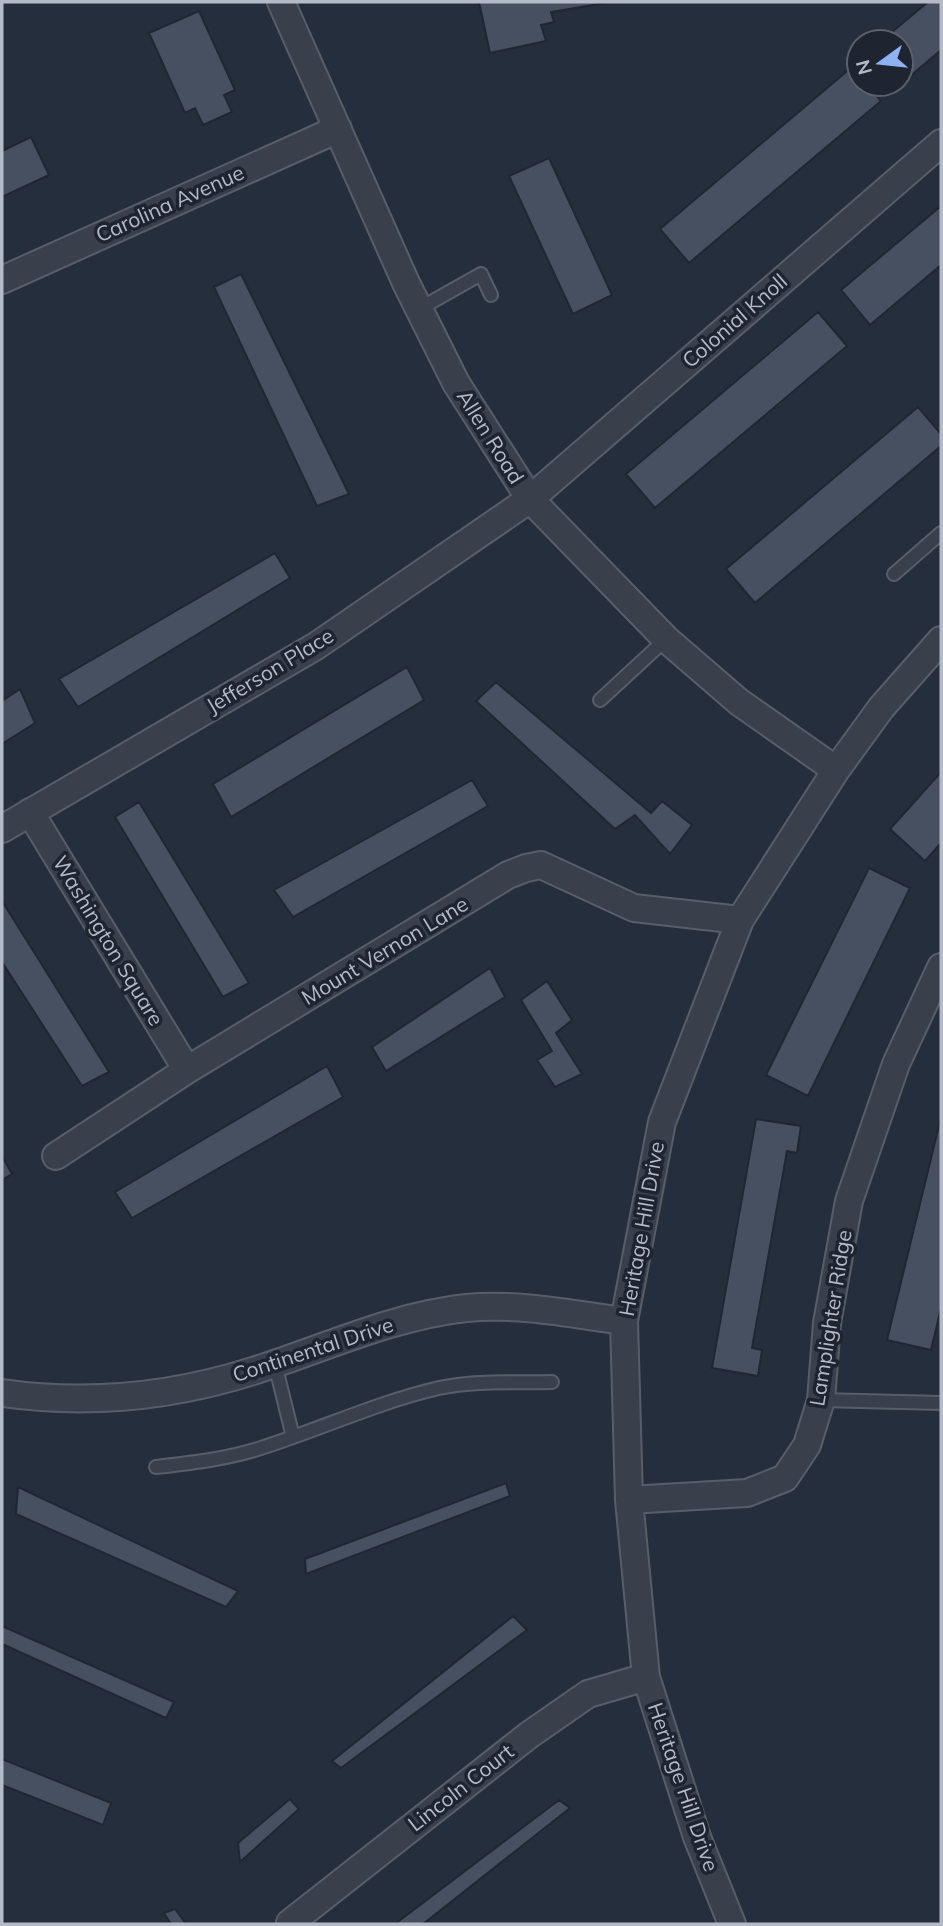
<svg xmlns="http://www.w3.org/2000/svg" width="943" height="1926" viewBox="0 0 943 1926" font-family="Mulish,sans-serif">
	<rect width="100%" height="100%" fill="#252e3c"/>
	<path fill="#465060" stroke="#202733" stroke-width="2" d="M479,2H611L551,12L554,22L541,25L546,41L490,53Z
		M928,2H941V50L908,78L901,70V42H880Z
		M199,11L235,90L224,95L232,112L203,125L195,108L185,113L149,33Z
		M852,67L859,75V84H866L881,101L689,263L660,229Z
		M31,137L49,175L2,197V151Z
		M549,158L612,295L573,314L509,176Z
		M941,206V265L870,325L841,290Z
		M241,274L349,494L317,506L214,287Z
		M818,312L847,346L655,508L626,474Z
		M918,407L941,434V446L755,603L726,569Z
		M275,553L290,578L78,707L59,679Z
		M407,667L424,700L231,817L213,784Z
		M496,682L651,813L662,801L692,825L670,854L635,815L615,829L476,701Z
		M20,689L35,723L2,744V701Z
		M941,772V843L925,861L890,829Z
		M472,780L488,806L293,917L274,890Z
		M139,802L249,983L223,997L115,817Z
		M869,868L910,888L808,1096L766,1075Z
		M2,901L109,1072L82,1086L2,962Z
		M490,968L505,997L386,1071L372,1047Z
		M547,981L572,1020L556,1033L582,1074L555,1087L537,1060L552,1051L521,1000Z
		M327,1066L343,1097L132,1218L115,1192Z
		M941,1117V1308L931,1350L887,1340Z
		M756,1119L801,1126L797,1153L787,1151L752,1348L762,1350L758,1376L712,1368Z
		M2,1156L12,1174L2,1180Z
		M506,1483L510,1496L306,1574L305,1559Z
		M18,1487L238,1591L226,1607L16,1514Z
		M513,1616L527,1630L341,1768L332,1761Z
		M2,1626L174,1702L166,1718L2,1644Z
		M2,1759L111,1803L103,1825L2,1785Z
		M290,1799L299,1809L240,1862L238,1843Z
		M559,1800L570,1808L423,1924H395Z
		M175,1909L186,1924H171L164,1913Z"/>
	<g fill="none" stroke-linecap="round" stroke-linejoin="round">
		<g stroke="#575e6a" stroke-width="16">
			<path id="service" d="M419,309L481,274L491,295
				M894,574L941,533
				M600,700L666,639
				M275,1364L293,1437
				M821,1400L941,1403
				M156,1467C191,1463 227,1459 261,1448C321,1429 378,1402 439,1388C475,1380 515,1383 552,1382"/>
		</g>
		<g stroke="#575e6a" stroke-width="30">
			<path id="minor" d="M281,2L406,283L456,383L530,499L666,639L739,702L836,770
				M2,280L338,129
				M30,812L187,1070
				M2,829L316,646L530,499L941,143
				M56,1156L187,1070L508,875L526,868L541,865L634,908L740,920
				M2,1393C87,1405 171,1397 253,1371C323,1349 392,1316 466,1308C520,1303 571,1314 624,1321
				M629,1500L747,1493L785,1478L807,1445L821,1400L827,1323L849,1201L896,1064L941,967
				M290,1923L529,1735L588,1694L646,1677
				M732,1924L697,1837L646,1677L629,1500L624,1321L662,1122L740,920L836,770L881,708L941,640"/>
		</g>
		<use href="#service" stroke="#39404c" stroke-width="12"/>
		<use href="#minor" stroke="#39404c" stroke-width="26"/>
	</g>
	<g text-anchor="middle" stroke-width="7" stroke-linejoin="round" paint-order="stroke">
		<g font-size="21" fill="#b4bbc8" stroke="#1e2531">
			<text transform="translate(170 204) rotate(-24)" y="7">Carolina Avenue</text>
			<text transform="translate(735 321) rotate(-41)" y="7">Colonial Knoll</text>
			<text transform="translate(490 437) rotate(58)" y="7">Allen Road</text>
			<text transform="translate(270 671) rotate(-31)" y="7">Jefferson Place</text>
			<text transform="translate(108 941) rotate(59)" y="7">Washington Square</text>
			<text transform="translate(385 951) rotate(-31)" y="7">Mount Vernon Lane</text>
			<text transform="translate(642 1229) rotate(-80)" y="7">Heritage Hill Drive</text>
			<text transform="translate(831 1318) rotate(-81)" y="7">Lamplighter Ridge</text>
			<text transform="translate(313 1350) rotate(-18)" y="7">Continental Drive</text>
			<text transform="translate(683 1787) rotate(71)" y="7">Heritage Hill Drive</text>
			<text transform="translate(461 1788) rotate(-38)" y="7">Lincoln Court</text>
		</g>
	</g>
	<rect width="943" height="1926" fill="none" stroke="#b4bbc8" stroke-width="7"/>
	<g transform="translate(880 63) rotate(255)"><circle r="33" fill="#1e2531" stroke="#5a616d" stroke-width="2"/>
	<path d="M0-5L12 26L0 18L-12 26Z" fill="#8eb2f3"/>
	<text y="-10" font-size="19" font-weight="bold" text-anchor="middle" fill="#b4bbc8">N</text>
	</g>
</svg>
